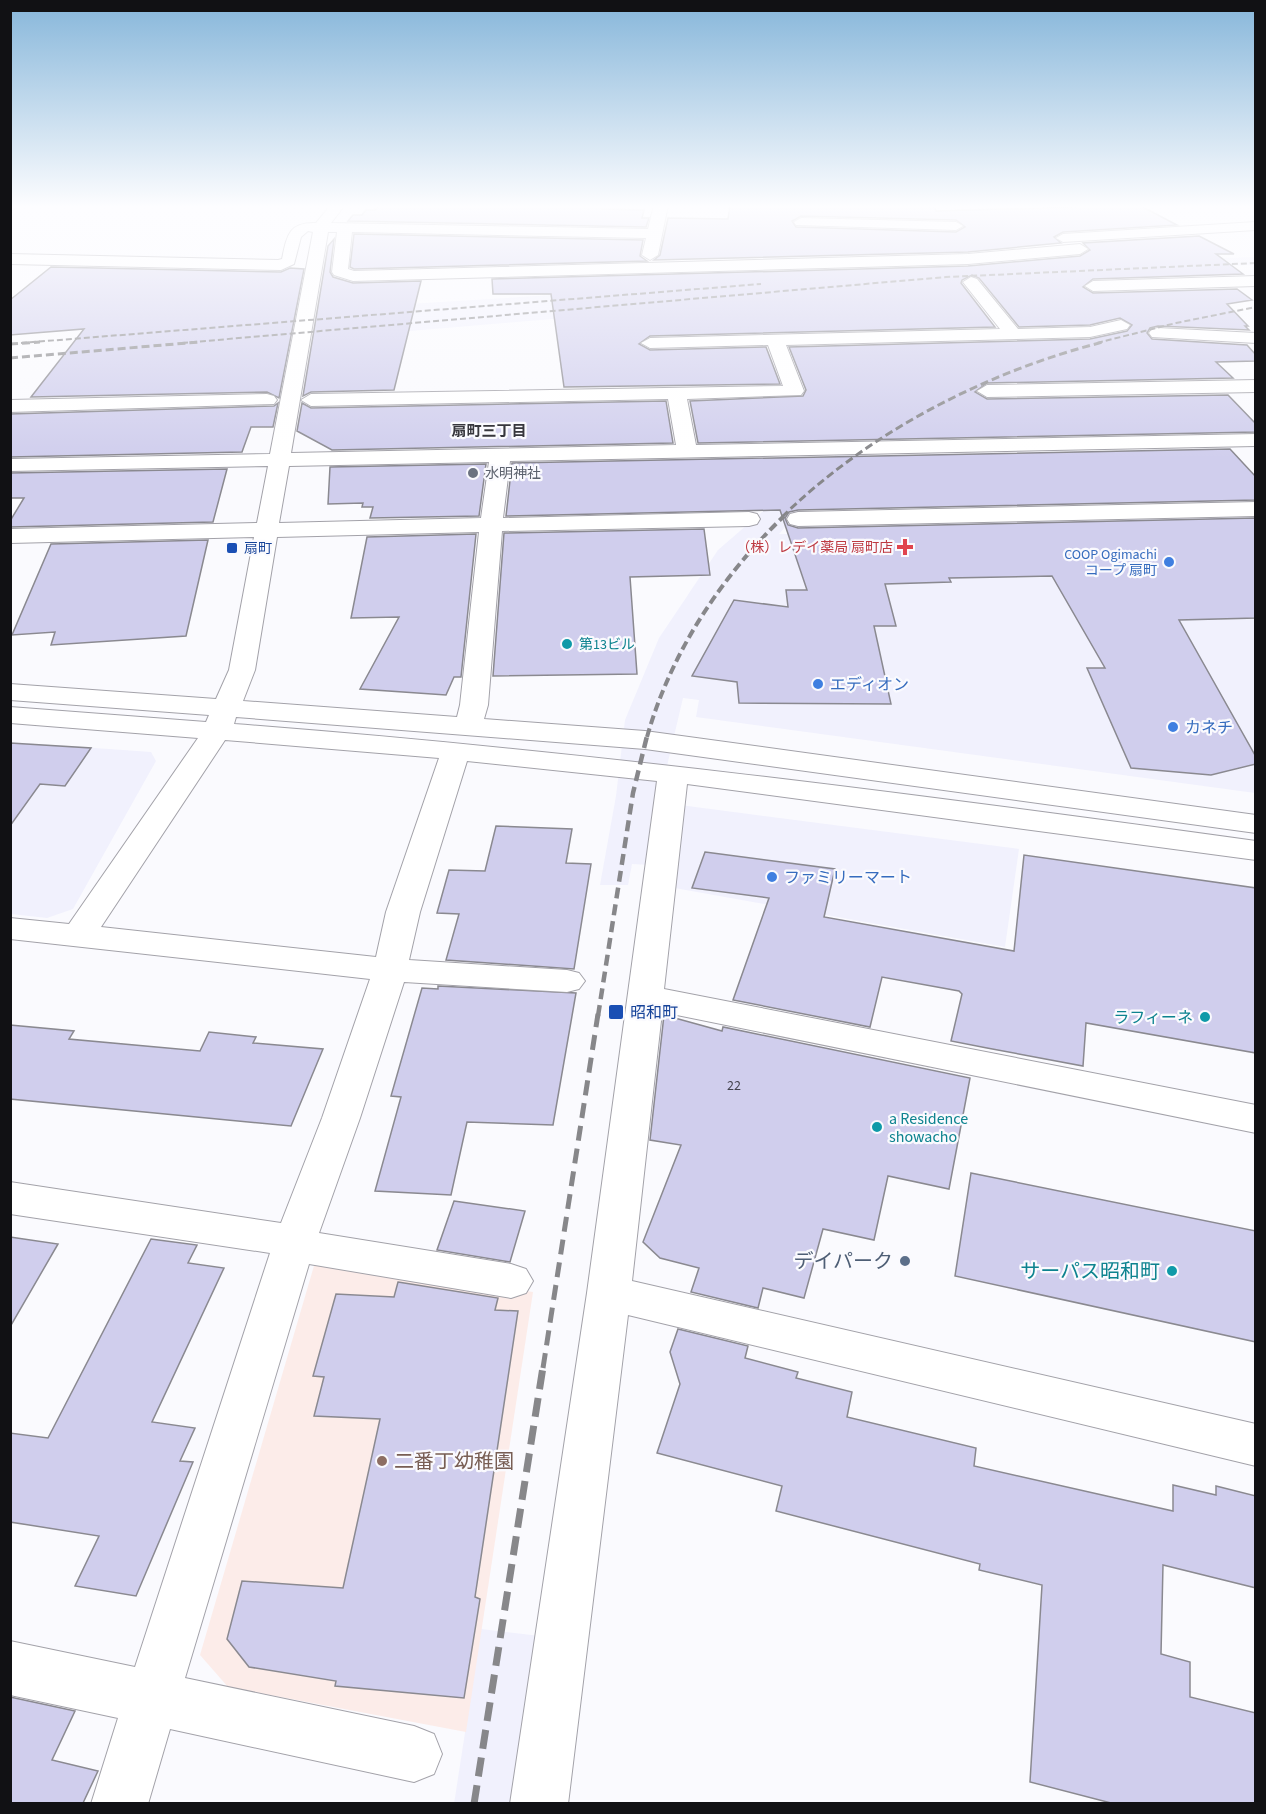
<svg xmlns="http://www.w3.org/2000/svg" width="1266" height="1814" viewBox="0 0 1266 1814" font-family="'Source Sans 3','Noto Sans JP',sans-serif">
	<rect width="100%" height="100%" fill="#fafafe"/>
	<path fill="#f1f1fd" d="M1255,257V265L1081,271L1083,274L965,281L966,284L328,338L338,280L406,278L405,297L408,304L1071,263Z
		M840,452H871L815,494L779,534H787L803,526L1255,512V793L696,717L699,700L683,698L659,800L650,865L632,864L628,885H600L616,796L625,720L659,638L718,550L793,485Z
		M10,742L151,752L156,761L73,909L47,918L11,914Z
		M680,805L1019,849L1005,947L669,887Z
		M481,1629L540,1636L515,1803L454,1804Z"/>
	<path fill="#fcece9" d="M316,1259L533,1292L466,1732L228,1687L200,1655Z"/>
	<path fill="#d0ceed" stroke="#8a8990" stroke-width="1.5" fill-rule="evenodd" d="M379,205H603L602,209L644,210L642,218H649L646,227L348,221L353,215H362L366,210H375Z
		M730,205L935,207L936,211L1139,205L1177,225L1063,232L1054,237L1061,243L968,252L654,260L660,255L668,218L728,219ZM801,216L956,220L965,227L956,232L796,227L792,221Z
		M354,234L643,240L640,256L647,261L354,269L350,267Z
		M1199,236L1234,254H1216L1243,274L1093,279L1083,287L1093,293L1237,289L1252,300L1227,304L1248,326H1245L1249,330L1158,326L1150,328L1147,333L1152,339L1247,345L1256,355V361L1216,362L1233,378L987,383L975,392L987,399L1228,395L1256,424V432L698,443L690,401L803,396L806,390L789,347L1090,339L1127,331L1132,325L1120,318L1090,325L1019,327L979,278L972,275L962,280L961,283L995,327L650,336L639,344L650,350L766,347L780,384L564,387L551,294H493L492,279L968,266L1080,256L1090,250L1083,243Z
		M334,239L330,272L333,277L353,283L421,281L394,390L311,392L303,396L328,246Z
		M51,267L281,272L290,268L304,269L279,398L267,392L31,397L84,329L10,335V300Z
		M666,401L673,443L332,450L297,431L302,403L311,408Z
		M278,403L273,427H251L242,452L10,457V414L274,406Z
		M1230,449L1256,477V500L798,510L789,512L785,518L788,525L798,528L1256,518V618L1179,620L1256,757V764L1211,775L1131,768L1087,668H1105L1052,576L949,578L951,582L885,584L896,626H874L891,704L739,703L737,682L692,676L734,600L788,607L786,590H807L780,510L506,516L512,463Z
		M486,464L479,516L370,518L373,507H362L363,503L328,504L330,467Z
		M227,469L213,522L10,527V521L24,498H10V473Z
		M704,529L710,575L630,577L637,674L493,676L504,533Z
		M476,534L461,677H454L446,695L360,689L399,617L351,618L367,537Z
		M208,540L186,636L51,645L55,632L12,635L51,544Z
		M10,743L91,748L65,786L40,784L10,826Z
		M496,826L572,829L566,863L591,864L574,969L446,960L459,914L437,913L449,870L485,871Z
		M705,852L835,869L824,917L1014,951L1024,855L1256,888V1053L1086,1023L1083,1066L987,1048L951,1041L962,994L959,991L882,977L870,1027L733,1000L769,898L692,888Z
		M438,986L576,993L553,1125L467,1122L451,1195L375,1191L401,1097L391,1096L422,988L438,989Z
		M664,1015L722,1031L723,1027L970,1078L949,1189L888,1176L874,1240L823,1229L804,1298L763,1288L758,1308L691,1292L699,1268L660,1258L643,1242L681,1145L650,1140Z
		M10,1025L74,1031L69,1039L200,1051L209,1032L256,1037L253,1043L323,1049L291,1126L10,1099Z
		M971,1173L1256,1231V1342L955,1276Z
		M454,1201L525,1211L510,1262L437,1250Z
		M10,1237L58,1244L10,1327Z
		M151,1239L197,1245L188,1263L224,1268L152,1422L195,1428L180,1461L193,1462L136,1596L75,1586L99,1536L10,1522V1433L48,1438Z
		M398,1282L498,1298L495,1310L518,1311L475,1597L480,1599L464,1698L335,1686L336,1681L249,1667L227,1639L242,1581L343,1588L380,1419L314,1416L324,1377L313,1376L336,1294L394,1297Z
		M678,1329L748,1346L745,1358L798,1372L796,1378L852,1392L847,1417L976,1448L974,1466L1173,1511V1485L1216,1495V1486L1256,1496V1588L1163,1565L1161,1654L1190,1662V1697L1256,1713V1803H1111L1030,1782L1042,1585L979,1570L980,1564L776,1511L782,1486L657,1453L680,1384L670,1352Z
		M10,1697L75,1711L52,1760L98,1771L83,1803H10Z"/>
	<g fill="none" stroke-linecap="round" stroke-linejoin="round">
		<g stroke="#a3a2a9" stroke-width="2">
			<path id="minor" d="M10,205H21L10,211Z
				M331,205H345L331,223L648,229L654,205H668L658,255L650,260L642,255L646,238L352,232L348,269L354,271L968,254L1080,244L1088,249L1080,254L968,264L353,281L334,275L332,272L337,232H328L291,453L676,445L668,399L311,406L301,400L311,394L783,386L768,345L650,348L641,343L650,338L1000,329L963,282L971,277L977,279L1018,329L1090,327L1121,320L1130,325L1127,329L1090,337L786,345L804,391L801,395L687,399L696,445L1256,434V446L510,461L503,518L749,512L757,514L760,519L757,524L749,526L502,531L488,705L484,719L645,731L1256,815V833L645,749L236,717L234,724C576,750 916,794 1256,841V860L687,784L664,989L1256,1105V1133L662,1012L632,1281L1256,1424V1466L628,1315L568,1804H510L587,1293L657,781L467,761L420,912L409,960L567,970L579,973L585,981L579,989L567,992L404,982L360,1118L319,1233L511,1264L526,1269L533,1281L526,1293L511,1298L309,1264L185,1678L414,1726L434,1734L442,1754L434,1774L414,1782L170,1729L148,1804H91L118,1718L10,1695V1641L135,1667L270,1253L10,1214V1182L281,1223L322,1118L370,979L10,939V918L69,924L198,738L10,723V707L206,722L209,715L10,700V684L216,699L229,670L254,537L10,543V529L257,523L268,466L10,471V459L270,454L313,232L308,231L301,237L294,264L281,270L10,264V254L278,260L282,259C287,235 289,222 316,223ZM489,462L481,518L279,523L289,466ZM479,532L460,705L457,717L243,701L255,670L277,537ZM225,740L439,758L386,912L376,957L101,927Z
				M801,218L956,222L963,226L956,230L796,225L794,222Z
				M1256,222V230L1063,242L1056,238L1063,234Z
				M1256,276V286L1093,291L1085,286L1093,281Z
				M1158,328L1256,333V343L1152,337L1149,333L1152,329Z
				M1256,380V392L987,397L977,391L987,385Z
				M267,394L274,396L277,400L274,404L10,412V400Z
				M1256,502V516L798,526L790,524L787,519L790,514L798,512Z"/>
		</g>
		<use href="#minor" fill="#fff" fill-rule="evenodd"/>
		<path stroke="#87878a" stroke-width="2" stroke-dasharray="6 3" stroke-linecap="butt" d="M21,343L761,284
			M182,343L946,277L1256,263
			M1097,343L1176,323L1256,307"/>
		<path stroke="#87878a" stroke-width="3" stroke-dasharray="8 4" stroke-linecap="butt" d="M10,344L40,342
			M10,358L199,342
			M782,517C869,432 986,372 1103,342"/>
		<path stroke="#87878a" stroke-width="4" stroke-dasharray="9 4.5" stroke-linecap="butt" d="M647,737C671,652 721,577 784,516"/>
		<path stroke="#87878a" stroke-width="4.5" stroke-dasharray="11 6" stroke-linecap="butt" d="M598,1016L633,793L647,736"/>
		<path stroke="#87878a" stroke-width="5" stroke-dasharray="15 8" stroke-linecap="butt" d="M543,1368L598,1014"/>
		<path stroke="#87878a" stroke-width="7" stroke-dasharray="19 9" stroke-linecap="butt" d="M474,1804L543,1367"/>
	</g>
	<linearGradient id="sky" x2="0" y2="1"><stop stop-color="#86b6da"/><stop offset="0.45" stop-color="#fdfdff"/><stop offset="1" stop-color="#fdfdff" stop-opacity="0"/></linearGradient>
	<rect width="1266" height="459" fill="url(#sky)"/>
	<circle fill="#6b7280" stroke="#fafafe" stroke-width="2" cx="473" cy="473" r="6"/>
	<path fill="#e0444e" stroke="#fafafe" stroke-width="2" d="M902 538h6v6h6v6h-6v6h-6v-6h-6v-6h6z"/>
	<g fill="#1a4fb4" stroke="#fafafe" stroke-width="2">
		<rect x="226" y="542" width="12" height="12" rx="3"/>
		<rect x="608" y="1004" width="16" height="16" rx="3"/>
	</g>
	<g fill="#3f7fe0" stroke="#fafafe" stroke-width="2">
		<circle cx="1169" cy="562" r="6"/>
		<circle cx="818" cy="684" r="6"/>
		<circle cx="1173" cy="727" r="6"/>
		<circle cx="772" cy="877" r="6"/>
	</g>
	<g fill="#0f9aa8" stroke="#fafafe" stroke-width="2">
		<circle cx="567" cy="644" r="6"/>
		<circle cx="1205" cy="1017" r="6"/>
		<circle cx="877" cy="1127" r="6"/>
		<circle cx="1172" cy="1271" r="6"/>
	</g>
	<circle fill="#5c6f8a" stroke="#fafafe" stroke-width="2" cx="905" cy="1261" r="6"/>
	<circle fill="#8d6e63" stroke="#fafafe" stroke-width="2" cx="382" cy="1461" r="6"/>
	<g text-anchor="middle" stroke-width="4.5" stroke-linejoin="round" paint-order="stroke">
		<g font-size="14" fill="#5b616d" stroke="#fafafe" text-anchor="start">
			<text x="485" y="478">水明神社</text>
		</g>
		<g font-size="14" fill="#be3a42" stroke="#fafafe" text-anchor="end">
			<text x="893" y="552">（株）レデイ薬局 扇町店</text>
		</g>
		<g font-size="14" fill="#164399" stroke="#fafafe" text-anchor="start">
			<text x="244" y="553">扇町</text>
		</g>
		<g font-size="14" fill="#366cbe" stroke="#fafafe" text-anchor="end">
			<text x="1157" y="559">COOP Ogimachi<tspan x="1157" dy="16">コープ 扇町</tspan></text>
		</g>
		<g font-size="14" fill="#0d838f" stroke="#fafafe" text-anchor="start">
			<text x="579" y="649">第13ビル</text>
		</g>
		<g font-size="14" fill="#41404a">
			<text x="734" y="1090">22</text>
		</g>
		<g font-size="15" font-weight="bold" fill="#37373d" stroke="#fafafe">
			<text x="489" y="436">扇町三丁目</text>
		</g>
		<g font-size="16" fill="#366cbe" stroke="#fafafe" text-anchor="start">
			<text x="830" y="690">エディオン</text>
			<text x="1185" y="733">カネチ</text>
			<text x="784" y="883">ファミリーマート</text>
		</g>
		<g font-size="16" fill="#164399" stroke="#fafafe" text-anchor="start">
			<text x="630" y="1018">昭和町</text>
		</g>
		<g font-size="16" fill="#0d838f" stroke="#fafafe" text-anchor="end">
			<text x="1193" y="1023">ラフィーネ</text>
			<text x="889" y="1124" text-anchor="start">a Residence<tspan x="889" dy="18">showacho</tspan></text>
		</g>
		<g font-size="20" fill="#4e5e75" stroke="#fafafe" text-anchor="end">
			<text x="893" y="1268">デイパーク</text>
		</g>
		<g font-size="20" fill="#0d838f" stroke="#fafafe" text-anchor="end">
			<text x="1160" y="1278">サーパス昭和町</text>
		</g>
		<g font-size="20" fill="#785e54" stroke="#fafafe" text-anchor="start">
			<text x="394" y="1468">二番丁幼稚園</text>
		</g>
	</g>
	<rect width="1266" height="1814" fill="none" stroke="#111114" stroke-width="24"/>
</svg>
